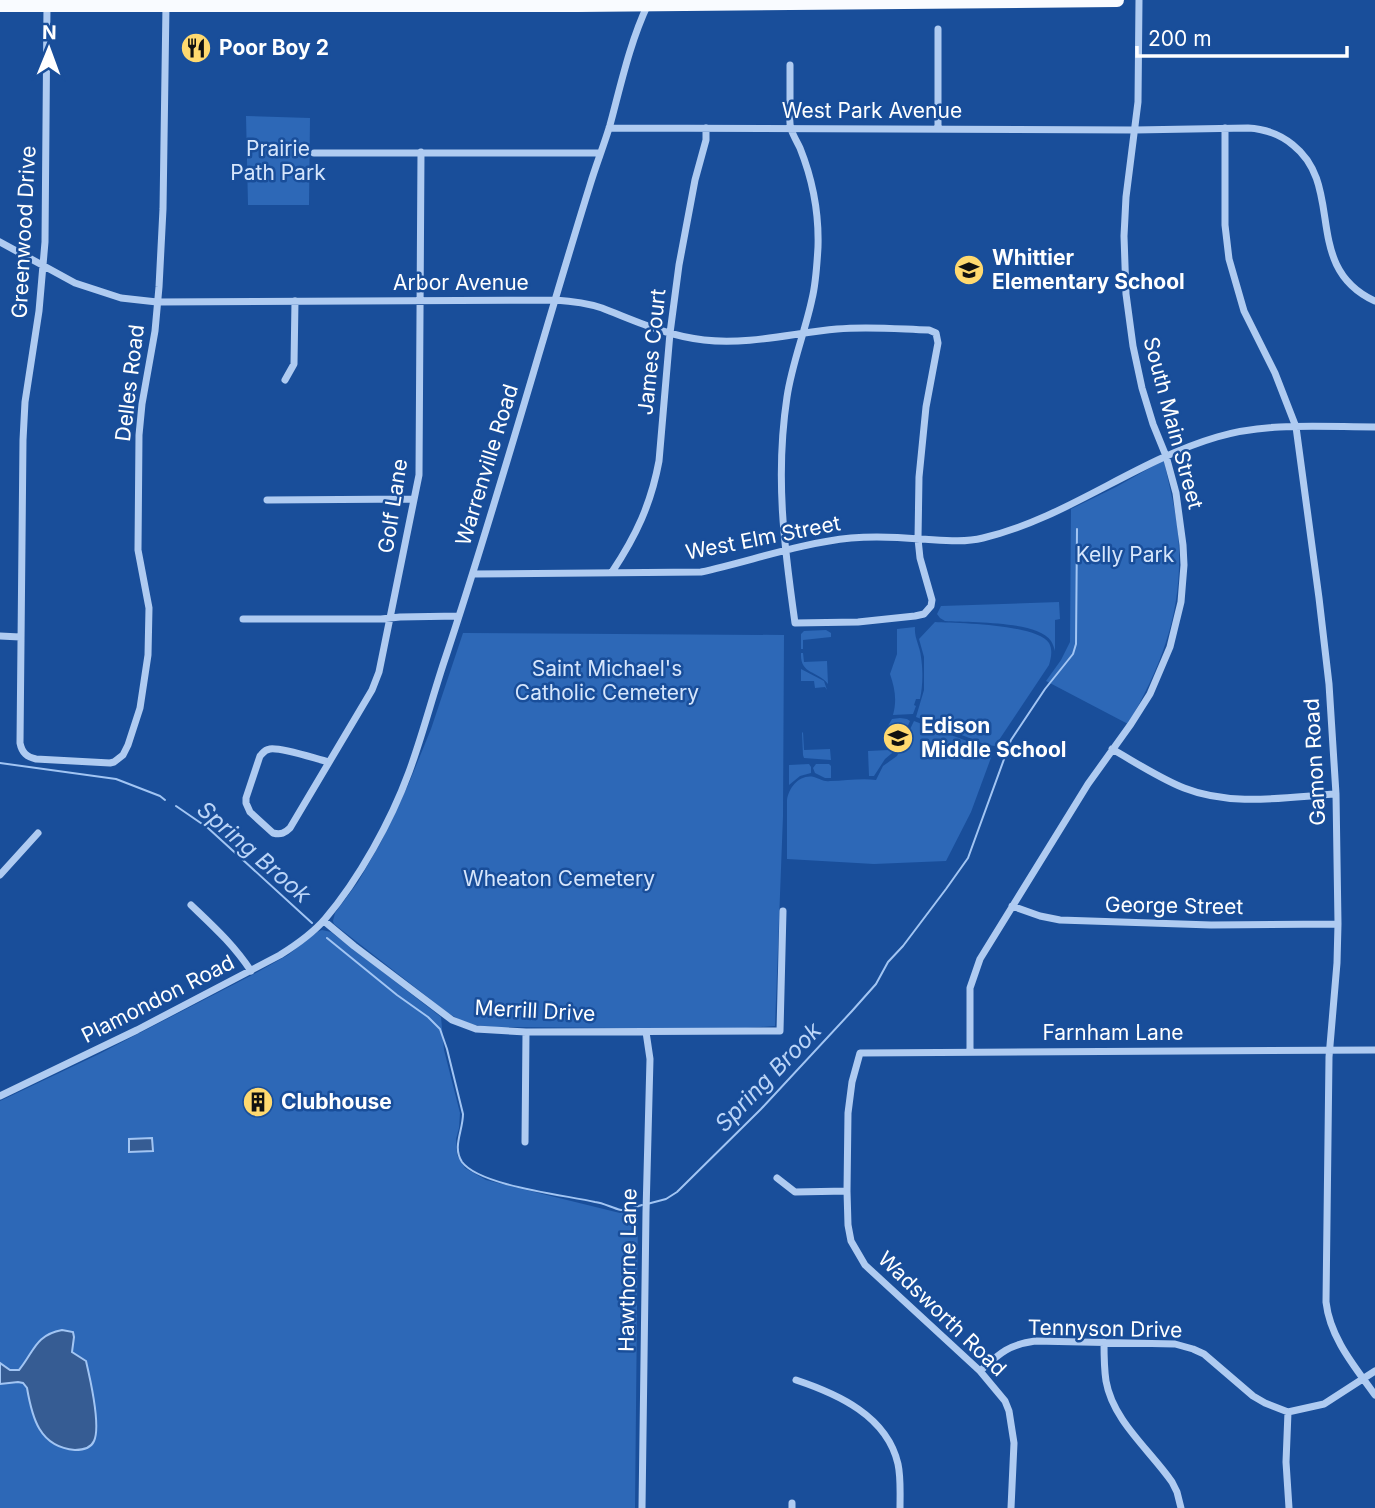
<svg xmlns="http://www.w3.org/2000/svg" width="1375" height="1508" viewBox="0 0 1375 1508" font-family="Inter,sans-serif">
	<rect width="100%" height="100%" fill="#194e9a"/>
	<path fill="#2d68b7" d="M246,116L310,118L309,205H248Z
		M1164,460C1168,481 1174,503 1177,524C1186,600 1166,659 1128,724L1046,681L1061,660L1070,642L1071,509L1116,487Z
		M1059,602L1060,619L1055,620V651C1054,648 1053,644 1051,641C1036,620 969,623 945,621L940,618L937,614L941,606Z
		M935,622C957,623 1036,624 1049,643C1053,650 1051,658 1049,665L995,746L987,745L916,717L924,690V657L919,639Z
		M915,627C914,638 920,646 921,657C923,670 923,685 920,699H916L914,705L916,706L913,714L893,715C897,700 895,689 890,674L897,654V629Z
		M826,630L831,633V637L803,640V649H801V634L804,631Z
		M463,633L784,635L783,816L775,1026L732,1029L494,1027L475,1025L460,1020L448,1013L334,924L333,921L335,913L358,882L381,842L409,783L431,729Z
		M801,653H803L804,662L827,661L828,684C817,670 800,675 801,653Z
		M801,669L824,681L827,690L825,687L815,688L814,681H801Z
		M900,718L907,719L910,721L906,730L903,729L902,733L904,734L898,748L885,759L874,776H869L868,751L889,750L888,726L892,719Z
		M914,721L988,749L992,755L971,812L946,861L874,864L787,859V800C789,787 800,774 814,777C821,779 823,782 830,781C845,781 861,778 876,780L883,766L897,756Z
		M803,732L804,750L830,749L831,760L804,758L803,755L802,733Z
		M809,764L811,767V773L800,776L789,785V765Z
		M816,764H829L831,766V778H825L815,773L813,768Z
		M322,930L331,932L441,1017L444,1050L460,1113L459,1128L456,1139L457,1155L465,1168L486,1180L620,1213L638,1210L635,1508H0V1101L99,1054L254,974L288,955L317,932Z"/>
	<path fill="#365c93" stroke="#a2c5f3" stroke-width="2" d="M152,1138L153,1151L129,1152V1139Z
		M62,1330L73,1332L74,1337L72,1352L86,1361C90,1378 101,1426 94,1441C91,1448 82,1450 75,1450C39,1447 32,1417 27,1388L23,1383L18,1382L0,1384V1363L10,1370H19C34,1352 35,1335 62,1330Z"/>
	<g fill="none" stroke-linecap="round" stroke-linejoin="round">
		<path stroke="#a2c5f3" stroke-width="2" d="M0,763L116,779L160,796L165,800
			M176,806L208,828L312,923
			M327,938L397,995L428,1017L440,1029L447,1049L463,1114C463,1131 452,1147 462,1162C480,1186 565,1195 595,1202C604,1203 612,1208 621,1210C628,1211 635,1207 642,1205
			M647,1204L666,1199L677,1192L761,1109L852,1011L876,984L888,962L903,946L946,889L968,858L1011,740L1045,689L1073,654L1076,644L1077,529"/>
		<path stroke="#afcbf1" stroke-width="7" d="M47,5L45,242L39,311L25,402L23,440L20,743C22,753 27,757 36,759L110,763L114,762L123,755L128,745L140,708L148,655L149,608L138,550L139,435L142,404L155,331L159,287L163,209L166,5
			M609,128L1135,130L1248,128C1265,129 1280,134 1293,145C1346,187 1301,267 1375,301
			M1225,128V225L1229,259L1244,311L1275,373L1296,427L1319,598L1329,684L1336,794L1338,924L1337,963L1329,1057L1326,1302C1330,1338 1355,1367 1375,1395
			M938,129V29
			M314,153H600
			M0,242L75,283L121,298L157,302L555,300C571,301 587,303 602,308C636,321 667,336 704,340C749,345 793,333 837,329C868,326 898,329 929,330L936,333L938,343L926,407L919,477L918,539L920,558L932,600L931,606L924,614L915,616L858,622L795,623C784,545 775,476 787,397C792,363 805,332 812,299C816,283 817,264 818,247C819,214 812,178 800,148C797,142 793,135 791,129C789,123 790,114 790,108C790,94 790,79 790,65
			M285,380L294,364L295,301
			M267,500L414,499
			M612,572C636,536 651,504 659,461L670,333L679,265L695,180L706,140V128
			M473,574L701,572C751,561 800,543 851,538C874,536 897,537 920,539C941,540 962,543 983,538C1067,518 1135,461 1217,437C1267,422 1323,427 1375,427
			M243,619H381L400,617L459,616
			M0,636L20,637
			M1112,749C1135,762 1159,778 1184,788C1232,807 1286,797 1336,794
			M329,762C316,759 281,747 270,749C264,750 264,752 260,756L246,798V803L250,812L273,833C281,835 285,833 290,828L372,690L379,672L419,475L421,152
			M0,875L38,833
			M191,905C214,927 233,944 251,971
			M1012,906L1040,916L1060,920L1211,925L1338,924
			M324,921L354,946L452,1020L476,1029L526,1032L780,1031L783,911
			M970,1051V988L980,959L1088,784L1131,724L1150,694L1170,647L1181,602L1184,565L1183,545L1176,493L1166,456L1153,424L1142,388L1133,346L1126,294L1124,236L1126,197L1138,102L1139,0
			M0,1096L137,1030L280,955C296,945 313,933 325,919C359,879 391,821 409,772C423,734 433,694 446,656C498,500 541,342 590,185C596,165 604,145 610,125C621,84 630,42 648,4
			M525,1142L526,1032
			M777,1178L795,1192L847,1191
			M1104,1342C1104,1355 1104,1368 1106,1381C1113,1421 1150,1450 1172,1482L1177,1492L1181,1508
			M980,1371C1000,1353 1008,1345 1035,1341L1175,1344L1193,1349L1204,1354L1253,1396L1265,1403L1288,1412L1324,1404L1375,1371
			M796,1380C838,1394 887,1416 898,1464C901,1478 900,1493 900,1508
			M1288,1412L1286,1462L1289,1508
			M642,1508L646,1212L650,1059L646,1032
			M792,1508V1503
			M1011,1508L1014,1443L1009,1411L1005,1401L980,1371L865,1265L851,1241L848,1225L847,1191L848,1113L852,1082L860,1053L1375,1050"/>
		<path stroke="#f9fbff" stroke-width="14" d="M0,5H578L1117,0"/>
	</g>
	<defs>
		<g id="restaurant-disc" transform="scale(1.575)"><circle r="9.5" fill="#ffd96f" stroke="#194e9a"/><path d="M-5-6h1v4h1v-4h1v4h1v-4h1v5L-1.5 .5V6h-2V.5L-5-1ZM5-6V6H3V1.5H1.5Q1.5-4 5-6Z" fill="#111"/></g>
		<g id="school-disc" transform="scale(1.575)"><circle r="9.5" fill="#ffd96f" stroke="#194e9a"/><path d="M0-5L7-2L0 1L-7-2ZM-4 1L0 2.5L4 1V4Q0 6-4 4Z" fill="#111"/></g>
		<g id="building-disc" transform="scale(1.575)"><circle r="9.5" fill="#ffd96f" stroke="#194e9a"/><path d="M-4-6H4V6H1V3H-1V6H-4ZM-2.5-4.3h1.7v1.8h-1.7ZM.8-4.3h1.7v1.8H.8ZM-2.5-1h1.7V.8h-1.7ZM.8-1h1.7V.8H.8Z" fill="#111"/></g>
	</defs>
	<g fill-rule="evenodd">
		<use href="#restaurant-disc" x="196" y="48"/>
		<use href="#school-disc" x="969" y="270"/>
		<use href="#school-disc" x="898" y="738"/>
		<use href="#building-disc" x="258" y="1102"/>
	</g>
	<g text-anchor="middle" stroke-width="5" stroke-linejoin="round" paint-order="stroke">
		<g font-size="21" font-weight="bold" fill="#fff" stroke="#194e9a" text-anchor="start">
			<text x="219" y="55">Poor Boy 2</text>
			<text x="992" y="265">Whittier<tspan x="992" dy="24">Elementary School</tspan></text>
			<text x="921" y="733">Edison<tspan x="921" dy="24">Middle School</tspan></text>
			<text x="281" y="1109">Clubhouse</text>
		</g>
		<g font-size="21" fill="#fff" stroke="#194e9a">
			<text x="872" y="118">West Park Avenue</text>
			<text transform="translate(24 232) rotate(-87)" y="7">Greenwood Drive</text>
			<text x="461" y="290">Arbor Avenue</text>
			<text transform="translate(652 352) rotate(-84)" y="7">James Court</text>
			<text transform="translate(130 383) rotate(-83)" y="7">Delles Road</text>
			<text transform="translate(1173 423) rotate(75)" y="7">South Main Street</text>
			<text transform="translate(487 465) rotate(-73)" y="7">Warrenville Road</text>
			<text transform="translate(393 506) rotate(-81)" y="7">Golf Lane</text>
			<text transform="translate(763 538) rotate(-11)" y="7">West Elm Street</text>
			<text transform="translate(1315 762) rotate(-93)" y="7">Gamon Road</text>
			<text transform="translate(1174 906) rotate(1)" y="7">George Street</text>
			<text transform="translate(158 999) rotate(-27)" y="7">Plamondon Road</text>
			<text transform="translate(535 1011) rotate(3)" y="7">Merrill Drive</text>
			<text x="1113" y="1040">Farnham Lane</text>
			<text transform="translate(628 1270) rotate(-89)" y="7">Hawthorne Lane</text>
			<text transform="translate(942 1314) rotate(44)" y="7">Wadsworth Road</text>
			<text transform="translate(1105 1329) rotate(1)" y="7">Tennyson Drive</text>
		</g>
		<g font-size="21" fill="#d6e6fc" stroke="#194e9a">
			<text x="278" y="156">Prairie<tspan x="278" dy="24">Path Park</tspan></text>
			<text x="1125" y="562">Kelly Park</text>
			<text x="607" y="676">Saint Michael's<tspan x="607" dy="24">Catholic Cemetery</tspan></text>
			<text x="559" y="886">Wheaton Cemetery</text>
		</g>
		<g font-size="23" font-style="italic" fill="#bbd5f8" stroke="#194e9a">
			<text transform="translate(254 852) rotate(41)" y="8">Spring Brook</text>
			<text transform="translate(768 1077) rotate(-46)" y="8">Spring Brook</text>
		</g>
	</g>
	<g transform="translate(49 49) rotate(1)" stroke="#194e9a" stroke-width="5" paint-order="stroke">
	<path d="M0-5L12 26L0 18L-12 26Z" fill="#ffffff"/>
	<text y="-10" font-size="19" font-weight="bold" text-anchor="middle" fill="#ffffff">N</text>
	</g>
	<path d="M1137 46v10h210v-10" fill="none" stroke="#ffffff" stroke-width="3.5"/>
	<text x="1148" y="46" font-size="21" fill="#ffffff" stroke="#194e9a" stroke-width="5" paint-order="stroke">200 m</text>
</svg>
